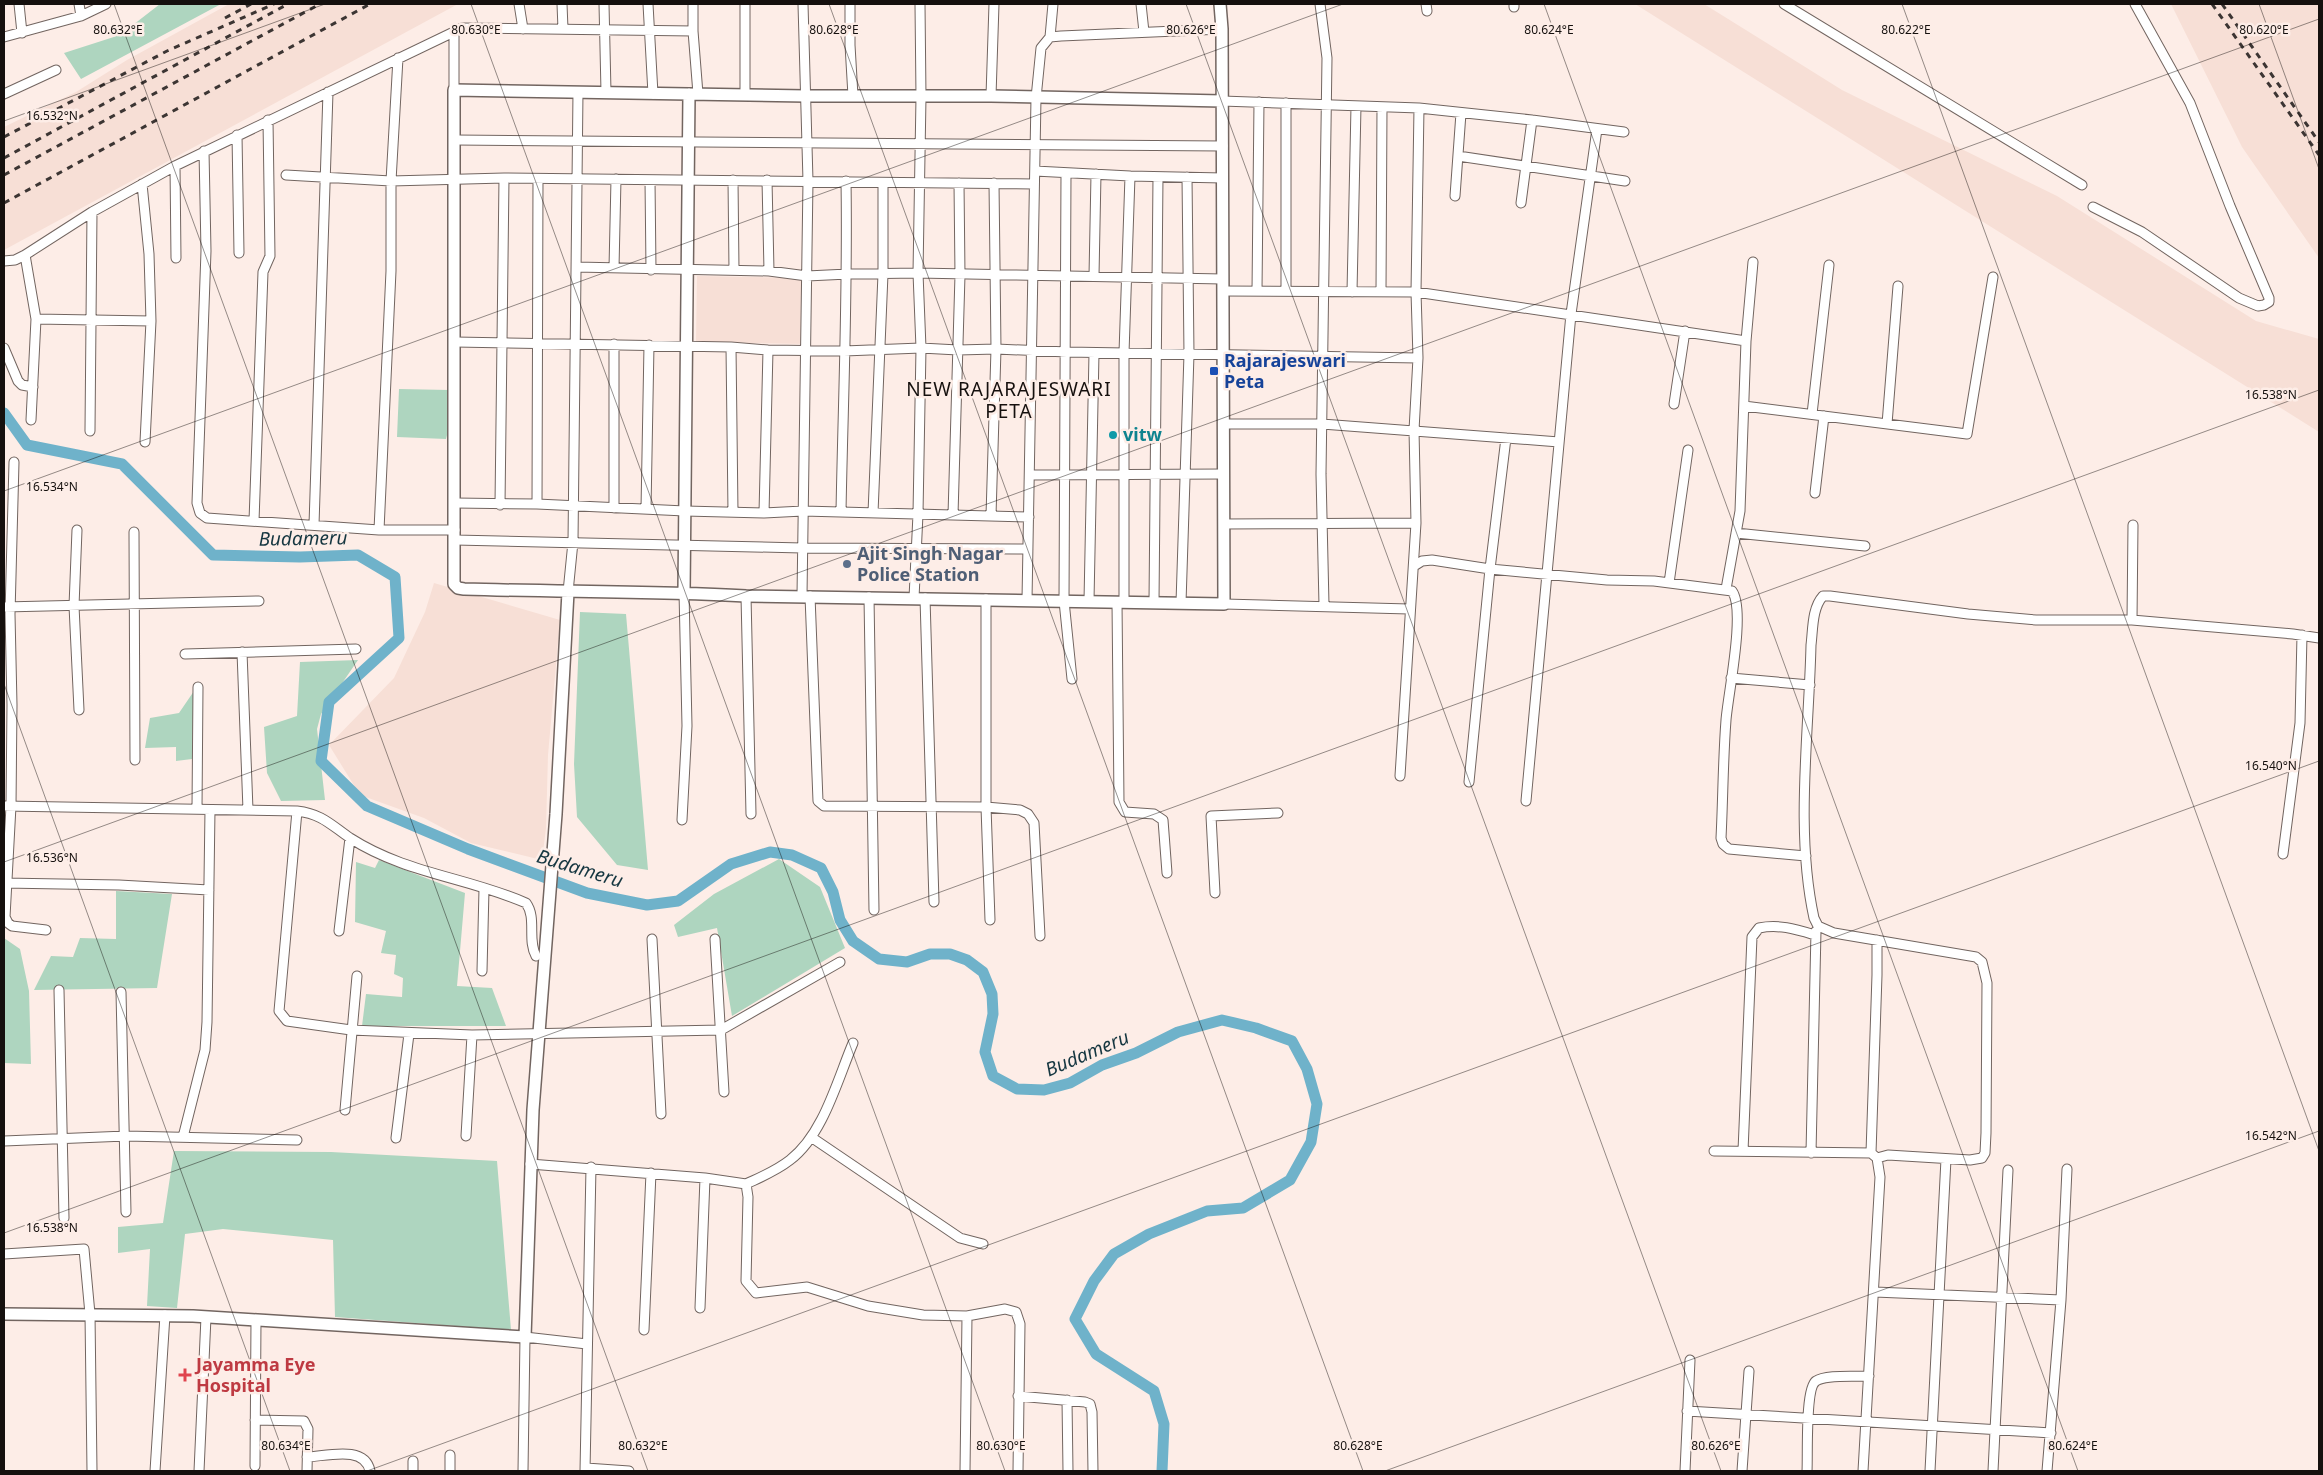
<svg xmlns="http://www.w3.org/2000/svg" width="2323" height="1475" viewBox="0 0 2323 1475" font-family="'Noto Sans',sans-serif">
	<rect width="100%" height="100%" fill="#fdede7"/>
	<path fill="#f7dfd6" d="M229,4H458L4,250V127L76,92L127,60Z
		M1635,4H1704L1842,90L2057,196L2256,321L2319,339V432Z
		M2171,4H2319V258L2242,147Z
		M697,276L805,278L804,344L696,342Z
		M434,583L560,620L548,755L546,828L542,860L471,843L424,818L360,795L329,745L394,678L425,612Z"/>
	<path fill="#aed5bf" d="M160,4H221L81,79L64,53L120,35Z
		M399,389L449,390V427L446,439L397,437Z
		M580,612L626,614L648,870L617,865L577,817L574,764Z
		M358,660L321,714L317,729L325,800L281,801L267,773L264,727L297,716L300,662Z
		M194,691L192,759L176,761V747L145,748L150,718L179,713Z
		M779,859L820,887L845,948L732,1016L717,928L678,937L674,925L714,894Z
		M379,860L465,893L457,986L492,988L506,1026H362L366,994L402,997L403,978L394,974L396,955L381,953L386,931L355,922L356,862L375,868Z
		M116,891L172,894L157,988L34,990L51,956L73,957L80,938L116,939Z
		M4,938L20,949L29,991L31,1064L4,1063Z
		M174,1151L331,1152L497,1161L511,1330L335,1317L333,1240L223,1229L185,1234L177,1308L147,1306L150,1249L118,1253V1227L163,1223Z"/>
	<g fill="none" stroke-linecap="round" stroke-linejoin="round">
		<path stroke="#6fb2ca" stroke-width="11" d="M4,413L27,445L122,464L213,555L300,557L358,555L395,577L399,638L329,702L321,761L367,806L468,849L587,893L647,905L678,901L731,864L770,852L792,855L821,868L833,892L840,920L853,941L879,959L907,962L930,954H950L967,960L983,972L992,994L993,1014L985,1052L993,1076L1017,1089L1044,1090L1070,1083L1102,1065L1136,1053L1178,1032L1222,1020L1256,1028L1292,1041L1307,1069L1317,1104L1311,1142L1290,1180L1243,1208L1207,1211L1149,1234L1114,1254L1094,1281L1075,1319L1096,1354L1154,1391L1164,1424L1162,1471"/>
		<g stroke="#726560" stroke-width="11">
			<path id="minor" d="M19,4L22,33
				M79,4L81,16
				M519,4L523,29
				M562,4L563,29
				M604,4L606,92
				M648,4L653,94
				M693,4V31
				M850,4V45L853,96
				M1141,4L1144,32
				M1320,4L1327,58L1321,474L1324,605
				M1426,4L1427,11
				M1514,4V7
				M1784,4L2082,185
				M454,32V90
				M4,37L81,16L106,4
				M1050,37L1053,4
				M4,94L56,70
				M745,95V4
				M991,96L994,4
				M1222,101L1419,108L1532,120L1624,132
				M237,135L239,253
				M455,140L1223,146
				M204,151L206,251L197,503L200,513L207,518L379,530H455
				M1458,156L1625,181
				M175,166L176,258
				M1035,171L1130,176L1124,353V602
				M1066,173L1064,601L1072,679
				M286,175L391,181L504,178L1034,184
				M1130,176L1223,178
				M650,180L651,270
				M733,180L734,270
				M767,180L769,271
				M1455,196L1461,113
				M1521,203L1532,120
				M2093,207L2142,232L2239,298L2258,306L2264,305L2269,302V298L2230,206L2190,103L2135,4
				M4,261L15,260L25,255
				M576,267L769,271L807,276L848,274L918,273L1223,279
				M614,268L616,179
				M1094,276L1096,174
				M1223,291L1416,292L1746,341
				M1257,291L1259,102
				M1286,291V103
				M1352,292L1356,106
				M1381,292L1382,107
				M36,319L151,321L149,254L142,184
				M455,342L731,347L768,350L844,351L921,348L958,350L996,349L1067,352L1418,358
				M731,347L733,512
				M4,348L18,381L22,385L33,387
				M1674,404L1685,331
				M1744,406L1967,434L1993,277
				M1812,414L1829,265
				M31,420L36,319L25,255L92,212L175,166L462,28L693,31L698,94
				M1224,424H1322L1559,442
				M1887,424L1898,286
				M90,431L92,212
				M145,442L151,321
				M14,462L10,614L12,705L11,806L5,917L8,923L12,926L46,930
				M1030,475L1224,474
				M1815,493L1824,416
				M455,503L537,504L685,511L764,513L803,511L1029,517
				M537,504L538,179
				M500,505L504,178
				M614,508V344
				M646,509L649,345
				M841,512C843,402 848,291 846,181
				M764,513L768,350
				M873,513L883,274V183
				M953,515L960,275L959,183
				M991,516L996,349L994,183
				M254,521L263,272L270,256L268,120
				M1224,524L1416,523
				M314,525L328,92
				M77,530L74,606L79,710
				M379,530L391,271V181L398,58
				M134,532L135,760
				M1736,533L1865,546
				M455,540L802,548L1028,549
				M1414,566L1422,561L1432,560L1490,569L1607,580L1654,581L1732,591C1746,610 1728,694 1726,720C1723,759 1723,799 1721,838L1723,844L1729,849L1806,856
				M1669,583L1688,450
				M1726,589L1740,511L1746,341L1753,262
				M568,592L573,542L578,92
				M746,596L751,814
				M802,596L808,181L803,4
				M810,596L818,801L824,806L986,807L1020,810L1028,814L1034,823L1040,936
				M869,597L874,910
				M914,598L918,514L921,348L918,273L921,97L920,4
				M925,598L934,902
				M986,599V807L990,920
				M1027,600L1036,98L1041,48L1050,37L1061,36L1222,29
				M1089,601L1094,353
				M1117,602L1119,802L1125,812L1154,814L1163,820L1167,873
				M1154,602L1158,177
				M1181,603L1189,354L1187,177
				M1224,604L1409,609
				M4,607L259,601
				M2132,620L2133,525
				M242,652L248,810
				M185,654L356,649
				M1731,678L1810,685
				M1400,776L1416,523L1414,430L1418,358L1416,292L1419,108
				M1469,782L1490,569L1506,438
				M1526,801L1571,314L1597,129
				M4,806L297,811C322,814 331,825 350,838C406,874 467,877 526,903C537,918 527,940 536,956
				M197,809L198,687
				M297,811L279,1011L287,1021L351,1030L472,1035L721,1030L840,962
				M682,820L687,726L684,592
				M2283,854L2300,723L2302,635
				M4,883L119,885L209,890
				M1215,893L1211,816L1278,813
				M339,931L350,838
				M652,939L661,1114
				M715,939L724,1092
				M482,971L484,889
				M59,990L64,1218
				M121,992L126,1212
				M345,1110L357,976
				M466,1136L472,1035
				M183,1137L205,1050L207,1022L210,810
				M811,1137L960,1238L983,1244
				M396,1138L409,1034
				M4,1141L126,1136L297,1140
				M1714,1151L1871,1153L1877,1158L1880,1177L1863,1471
				M1743,1151L1752,937L1759,928C1779,924 1795,929 1815,935
				M1811,1153L1816,931
				M1871,1153L1877,975V940
				M1877,1158L1888,1155L1970,1160L1982,1158L1985,1153L1986,1133L1987,983L1982,962L1976,957L1834,933L1818,926L1814,918C1795,831 1809,733 1811,645C1813,629 1812,608 1823,596H1830L1968,614L2036,620H2132L2293,634L2319,638
				M530,1164L705,1178L746,1184L748,1197L746,1281L756,1293L807,1287L868,1306L923,1315L967,1316L1005,1309L1016,1312L1020,1324L1018,1471
				M746,1184C761,1177 776,1171 790,1160C823,1135 837,1081 853,1043
				M4,1254L84,1249L90,1314L92,1471
				M1875,1292L2061,1300
				M700,1308L705,1178
				M644,1330L651,1173
				M1018,1396L1085,1402L1090,1404L1092,1412L1093,1471
				M1067,1400L1068,1471
				M1687,1411L2051,1433
				M255,1420L304,1421L308,1429L307,1471
				M450,1455V1471
				M307,1457C327,1456 365,1445 370,1471
				M255,1466L256,1320
				M586,1468L629,1471
				M155,1471L165,1315
				M199,1471L206,1317
				M413,1471V1461
				M523,1471L525,1337L587,1344
				M585,1471L591,1167
				M965,1471L967,1316
				M1685,1471L1690,1360
				M1742,1471L1749,1371
				M1807,1471C1808,1456 1805,1388 1816,1381C1826,1374 1856,1377 1869,1376
				M1930,1471L1946,1159
				M1993,1471L2008,1170
				M2047,1471L2061,1300L2067,1169"/>
		</g>
		<g stroke="#726560" stroke-width="14">
			<path id="tertiary" d="M1220,4L1222,29L1224,604L746,596C652,591 558,592 464,589L458,588L454,584V90L806,96H991L1222,101
				M684,592L689,94
				M4,1314L193,1316L525,1337L533,1110L556,814L568,592"/>
		</g>
		<use href="#minor" stroke="#fff" stroke-width="9"/>
		<use href="#tertiary" stroke="#fff" stroke-width="11"/>
		<path stroke="#3c3533" stroke-width="3" stroke-dasharray="6 6" stroke-linecap="butt" d="M2212,4L2319,155
			M2222,4L2319,142
			M225,18L251,4
			M4,137L167,51L274,4
			M4,158L288,4
			M4,175L320,4
			M4,203L370,4"/>
	</g>
	<path fill="none" stroke="#15100e" stroke-width="1" stroke-opacity="0.45" d="M114,4L648,1471M471,4L1005,1471M829,4L1363,1471M1186,4L1721,1471M1544,4L2078,1471M1902,4L2319,1151M2259,4L2319,169M4,121L325,4M4,491L1343,4M4,684L290,1471M4,862L2319,19M4,1233L2319,390M367,1471L2319,761M1385,1471L2319,1131"/>
	<rect fill="#1a4fb4" stroke="#fdede7" stroke-width="2" x="1209" y="366" width="10" height="10" rx="2.5"/>
	<circle fill="#0f9aa8" stroke="#fdede7" stroke-width="2" cx="1113" cy="435" r="5"/>
	<circle fill="#5c6f8a" stroke="#fdede7" stroke-width="2" cx="847" cy="564" r="5"/>
	<path fill="#e0444e" stroke="#fdede7" stroke-width="2" d="M182.5 1367.5h5v5h5v5h-5v5h-5v-5h-5v-5h5z"/>
	<g text-anchor="middle" stroke-width="5" stroke-linejoin="round" paint-order="stroke">
		<g font-size="18" font-weight="bold" fill="#164399" stroke="#fdede7" text-anchor="start">
			<text x="1224" y="367">Rajarajeswari<tspan x="1224" dy="21">Peta</tspan></text>
		</g>
		<g font-size="18" font-weight="bold" fill="#0d838f" stroke="#fdede7" text-anchor="start">
			<text x="1123" y="441">vitw</text>
		</g>
		<g font-size="18" font-weight="bold" fill="#4e5e75" stroke="#fdede7" text-anchor="start">
			<text x="857" y="560">Ajit Singh Nagar<tspan x="857" dy="21">Police Station</tspan></text>
		</g>
		<g font-size="18" font-weight="bold" fill="#be3a42" stroke="#fdede7" text-anchor="start">
			<text x="196" y="1371">Jayamma Eye<tspan x="196" dy="21">Hospital</tspan></text>
		</g>
		<g font-size="19" letter-spacing="1" fill="#15100e" stroke="#fdede7">
			<text x="1009" y="396">NEW RAJARAJESWARI<tspan x="1009" dy="22">PETA</tspan></text>
		</g>
		<g font-size="19" font-style="italic" fill="#153640" stroke="#fdede7">
			<text transform="translate(303 538) rotate(-1)" y="7">Budameru</text>
			<text transform="translate(580 868) rotate(17)" y="7">Budameru</text>
			<text transform="translate(1087 1053) rotate(-23)" y="7">Budameru</text>
		</g>
	</g>
	<g font-size="12" text-anchor="middle" fill="#15100e" stroke="#fdede7" stroke-width="5" stroke-linejoin="round" paint-order="stroke">
		<text x="118" y="34">80.632°E</text>
		<text x="476" y="34">80.630°E</text>
		<text x="834" y="34">80.628°E</text>
		<text x="1191" y="34">80.626°E</text>
		<text x="1549" y="34">80.624°E</text>
		<text x="1906" y="34">80.622°E</text>
		<text x="2264" y="34">80.620°E</text>
		<text x="52" y="120">16.532°N</text>
		<text x="2271" y="399">16.538°N</text>
		<text x="52" y="491">16.534°N</text>
		<text x="2271" y="770">16.540°N</text>
		<text x="52" y="862">16.536°N</text>
		<text x="2271" y="1140">16.542°N</text>
		<text x="52" y="1232">16.538°N</text>
		<text x="286" y="1450">80.634°E</text>
		<text x="643" y="1450">80.632°E</text>
		<text x="1001" y="1450">80.630°E</text>
		<text x="1358" y="1450">80.628°E</text>
		<text x="1716" y="1450">80.626°E</text>
		<text x="2073" y="1450">80.624°E</text>
	</g>
	<rect width="2323" height="1475" fill="none" stroke="#15100e" stroke-width="10"/>
</svg>
